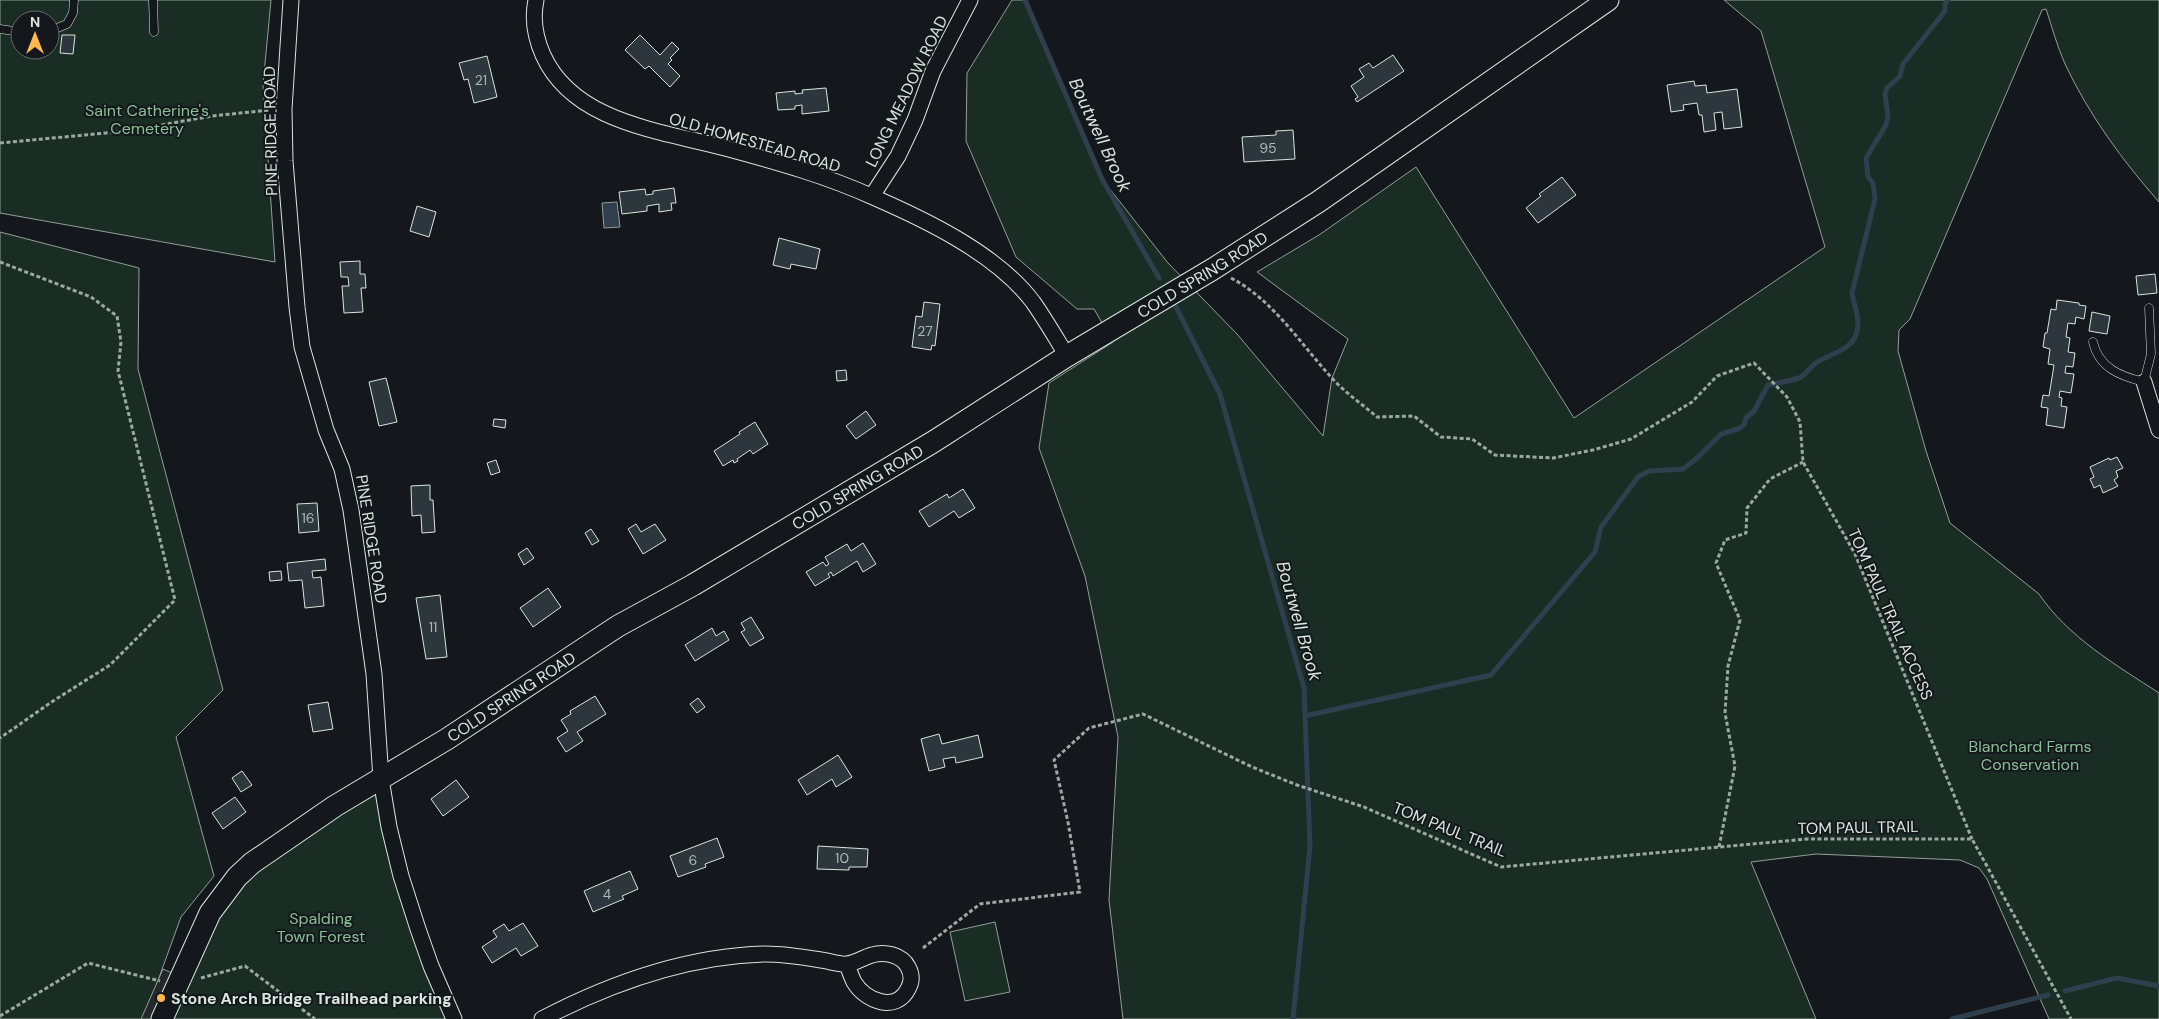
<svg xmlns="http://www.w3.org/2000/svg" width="2159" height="1019" viewBox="0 0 2159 1019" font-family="'DM Sans',sans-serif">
	<rect width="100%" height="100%" fill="#14181c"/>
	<path fill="#1a2d24" stroke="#939e99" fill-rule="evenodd" d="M0,0H271L263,85L275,262L0,213ZM20,20H50V50H20Z
		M1012,0H1025L1102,179L1168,263L1237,334L1323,436L1332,378L1348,339L1257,272L1319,235L1416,167L1574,418L1825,247L1761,31L1724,0H2159V202C2122,160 2089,115 2065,64C2057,46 2052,27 2046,9L2042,10L1910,319L1899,330L1898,351L1926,451L1950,523L2039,594C2068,637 2116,665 2159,693V1019H2049L1987,879L1979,868L1960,860L1816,854L1751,862L1816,1019H1123L1109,900L1118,737L1085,576L1039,448L1049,383L1113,342L1094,309H1077L1016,257L966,141L967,73Z
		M0,232L139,268L138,369L223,690L176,737L214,876L181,917L144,1019H0Z
		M381,779L389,827L454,1019H147L252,863Z
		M995,922L1010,992L965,1001L950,932Z"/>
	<path fill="#24282b" stroke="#939e99" d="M163,969L181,977L164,1019H141Z"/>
	<path fill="#2f3f4d" stroke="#939e99" d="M617,202L620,227L604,228L602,203Z"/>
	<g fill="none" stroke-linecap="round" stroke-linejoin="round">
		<path stroke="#2f3f4d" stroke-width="5" d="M1025,0L1102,179L1159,278
			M1176,307L1220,394L1304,688L1310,846L1293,1019
			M1305,716L1491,675L1595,552L1601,527L1638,477L1649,471L1683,469L1695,460L1721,434L1738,429L1744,425L1746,418L1754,411L1768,385C1778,383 1789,381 1799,378C1805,376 1810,367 1816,363C1829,354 1854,350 1857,331C1860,317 1854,306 1852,293L1875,199L1873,183L1868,177L1866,158L1886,125L1888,117L1885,94L1887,88L1900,76L1903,64L1945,11V4L1948,0
			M2065,991L2117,978L2159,986
			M1952,1019L2048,995"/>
	</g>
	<path fill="#2c363c" stroke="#d8e6dc" d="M62,35H75L73,54L60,53Z
		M640,35L660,55L672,42L679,49L670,58L672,60L668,64L680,76L670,87L649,66L645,69L625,50Z
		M1393,55L1404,71L1357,102L1355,99L1358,97L1351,86L1364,77L1359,69L1369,63L1373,68Z
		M487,56L497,97L474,103L468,79L464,80L459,63Z
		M1694,81L1695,86L1706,85L1707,93L1737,89L1742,127L1724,129L1722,112L1714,113L1716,130L1704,132L1702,115H1699L1697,103L1683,105L1684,110L1671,112L1667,85Z
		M826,88L829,111L802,114V105L795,106V109L778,110L776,93L795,91V94L803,93L802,90Z
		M1293,130L1295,159L1244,162L1242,137L1276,135V131Z
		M1562,177L1576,195L1538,223L1526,208L1541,196L1539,194Z
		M674,188L676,203H671L672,210L659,212V204L647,206V211L622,214L619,192L645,189L646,195L653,194V191Z
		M417,206L436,212L429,237L410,231Z
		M779,238L820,249L816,269L791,264L790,269L773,265Z
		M360,261V274H365L366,288H361L363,312L344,313L342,286H349L348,277H341L340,262Z
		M2155,274L2157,293L2138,295L2136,276Z
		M2057,300L2079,303V305L2086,306L2084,319L2076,317L2075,324L2068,323L2066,337L2070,338L2068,352L2075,353L2073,367L2066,366L2065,373L2074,374L2071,393L2060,391L2059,397L2062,398L2061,406L2067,407L2064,428L2046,425L2048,408L2041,407L2043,395L2049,396L2054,365L2048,364L2050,349L2043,347L2045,333H2047L2051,309L2056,310Z
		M924,302L940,304L935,346L932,345L931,350L912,347L916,316L922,317Z
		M2092,312L2110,316L2107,334L2089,331Z
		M846,370L847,380L837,381L836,371Z
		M386,378L397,422L379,426L369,382Z
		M866,411L876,425L856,439L846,426Z
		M494,419L506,420L505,428L493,426Z
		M755,422L768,444L753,454L750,450L737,459L738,461L734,463L733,460L723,466L714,451L740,434L739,432Z
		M2117,457L2123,468L2116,471L2118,477L2114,480L2118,486L2103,493L2100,485L2094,488L2090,479L2094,477L2090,467L2109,458L2110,460Z
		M496,460L500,472L491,475L487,463Z
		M430,485V500H433L435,532L422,533L421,515L412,516L411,486Z
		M963,489L975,508L959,518L954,511L929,527L919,511L947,494L949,498Z
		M317,503L319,531L299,533L297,504Z
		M636,524L641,532L655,524L666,540L643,554L628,529Z
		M591,529L599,541L592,545L585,533Z
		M863,543L876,564L863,572L857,561L833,576L831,572L828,574L830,577L815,586L806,572L823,562L826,566L829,564L825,557L847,544L851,551Z
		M527,548L534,558L524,565L518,554Z
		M325,559L326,570L312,571L313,578L321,577L324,606L305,608L302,580L289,581L287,563Z
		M281,571L282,580L270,581L269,572Z
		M548,588L561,607L533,627L520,608Z
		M440,595L447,657L426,659L416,598Z
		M751,617L764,638L750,646L741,632L745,630L741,623Z
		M712,628L716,636L724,631L729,640L695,661L685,645Z
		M595,696L606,714L577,732L583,741L566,752L557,738L568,731L561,720L571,714L570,711Z
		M698,698L705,707L697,713L690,704Z
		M328,702L333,729L313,732L308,705Z
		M939,734L942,744L978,735L983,757L956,763L955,757L943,759L945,767L929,771L921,739Z
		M838,755L852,777L836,787L832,779L807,795L798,780Z
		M242,771L252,785L241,792L232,778Z
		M456,780L469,797L443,816L431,799Z
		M235,797L246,812L223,829L212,813Z
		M717,838L724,857L705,864L706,867L678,877L670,856Z
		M818,846L868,849L867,867H849V870L817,869Z
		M630,871L638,889L622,896L624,899L593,912L584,891Z
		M523,923L538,946L521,956L516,948L492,963L482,947L497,937L493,931L504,924L509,931Z"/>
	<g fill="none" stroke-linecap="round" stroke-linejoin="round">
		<g stroke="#d8e6dc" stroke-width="9">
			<path id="lane" d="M153,0L154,32
				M0,29L20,32
				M50,31L67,24L73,13L74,0
				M2093,342C2099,368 2120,376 2144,382L2151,354L2149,308"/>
		</g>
		<g stroke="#d8e6dc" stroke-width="17">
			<path id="street" d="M291,0L284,109L285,161L297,307L302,347L326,430L342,469L351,510L374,674L381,779L389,827L401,876L418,929L431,966L454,1019
				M536,0C532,19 535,37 543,55C574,124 664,131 729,149C777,162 827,176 873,197C926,220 997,254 1033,302C1045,319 1056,338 1067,356
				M872,196L898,156L915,120L933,71L970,0
				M2144,382L2159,430
				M542,1019C609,984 688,956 765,954C784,954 803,957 821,960C829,961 840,965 847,964C856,963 864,957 872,955C885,951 902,955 908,967C912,974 912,982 908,989C896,1013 865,1001 854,982C851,976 849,970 847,964"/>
		</g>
		<g stroke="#d8e6dc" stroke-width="23">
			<g id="secondary">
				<path id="s1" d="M162,1019L210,913L237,877L252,863L335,806L447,739L618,626L693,585L933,442L1067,356L1213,269L1318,202L1608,0"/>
			</g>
		</g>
		<path stroke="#9da8a2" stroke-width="3" stroke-dasharray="4 2.5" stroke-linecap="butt" d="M0,143L127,131L212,116L270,110
			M0,262L91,297L117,316L121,342L118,371L175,600L110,665L53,701L0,738
			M1231,278C1273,300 1300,343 1331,377C1344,392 1362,404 1377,417L1414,416L1441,437L1472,439L1495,455L1553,458L1593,450L1631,439L1692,402L1717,376L1754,363L1787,397L1800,422L1803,462L1855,554L1972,839
			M1719,847L1735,766L1725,713L1728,666L1740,620L1716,563L1725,540L1746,533L1747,508L1770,479L1803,462
			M923,948L980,904L1080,892L1068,822L1054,760L1089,728L1143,714L1252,767L1297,785L1364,807L1501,867L1807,839H1972L2071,1019
			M201,978L245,966L315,1019
			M0,1016L88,963L160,981"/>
		<use href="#lane" stroke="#14181c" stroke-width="8"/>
		<use href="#street" stroke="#14181c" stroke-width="15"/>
		<use href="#secondary" stroke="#14181c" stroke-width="21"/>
	</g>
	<circle fill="#ffb74d" stroke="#14181c" stroke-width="2" cx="161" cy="998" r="5"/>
	<g text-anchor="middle" stroke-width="4" stroke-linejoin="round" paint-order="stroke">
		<g font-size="14" fill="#adbab4">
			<text x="481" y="85">21</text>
			<text x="1268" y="153">95</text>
			<text x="925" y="336">27</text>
			<text x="308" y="523">16</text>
			<text x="433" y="632">11</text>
			<text x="842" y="863">10</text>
			<text x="693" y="865">6</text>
			<text x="607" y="899">4</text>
		</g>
		<g font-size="16" fill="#d8e6dc" stroke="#14181c">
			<text transform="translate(906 91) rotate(-64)" y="6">LONG MEADOW ROAD</text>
			<text transform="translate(270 131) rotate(-91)" y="6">PINE RIDGE ROAD</text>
			<text transform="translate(755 142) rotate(16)" y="6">OLD HOMESTEAD ROAD</text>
			<text dy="6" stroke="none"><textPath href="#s1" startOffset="1300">COLD SPRING ROAD</textPath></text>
			<text dy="6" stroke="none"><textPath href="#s1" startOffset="895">COLD SPRING ROAD</textPath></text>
			<text transform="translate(372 539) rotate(81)" y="6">PINE RIDGE ROAD</text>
			<text transform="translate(1891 614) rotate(66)" y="6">TOM PAUL TRAIL ACCESS</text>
			<text dy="6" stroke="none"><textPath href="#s1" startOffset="490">COLD SPRING ROAD</textPath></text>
			<text transform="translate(1858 827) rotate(-1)" y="6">TOM PAUL TRAIL</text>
			<text transform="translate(1450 829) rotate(22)" y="6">TOM PAUL TRAIL</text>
		</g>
		<g font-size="16" fill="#8ac095" stroke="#14181c">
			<text x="147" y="116">Saint Catherine's<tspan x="147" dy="18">Cemetery</tspan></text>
			<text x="2030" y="752">Blanchard Farms<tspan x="2030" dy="18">Conservation</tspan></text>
			<text x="321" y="924">Spalding<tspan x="321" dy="18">Town Forest</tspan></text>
		</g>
		<g font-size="16" font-weight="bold" fill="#d8e6dc" stroke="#14181c" text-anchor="start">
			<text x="171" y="1004">Stone Arch Bridge Trailhead parking</text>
		</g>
		<g font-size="18" font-style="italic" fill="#d8e6dc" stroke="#14181c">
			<text transform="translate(1100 135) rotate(65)" y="6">Boutwell Brook</text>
			<text transform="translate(1299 621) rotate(74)" y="6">Boutwell Brook</text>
		</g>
	</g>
	<g transform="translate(35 35)"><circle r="24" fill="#14181c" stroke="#626a69"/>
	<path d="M0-4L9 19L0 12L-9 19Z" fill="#ffb74d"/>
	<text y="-8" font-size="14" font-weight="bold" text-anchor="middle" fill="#d8e6dc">N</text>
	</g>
</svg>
